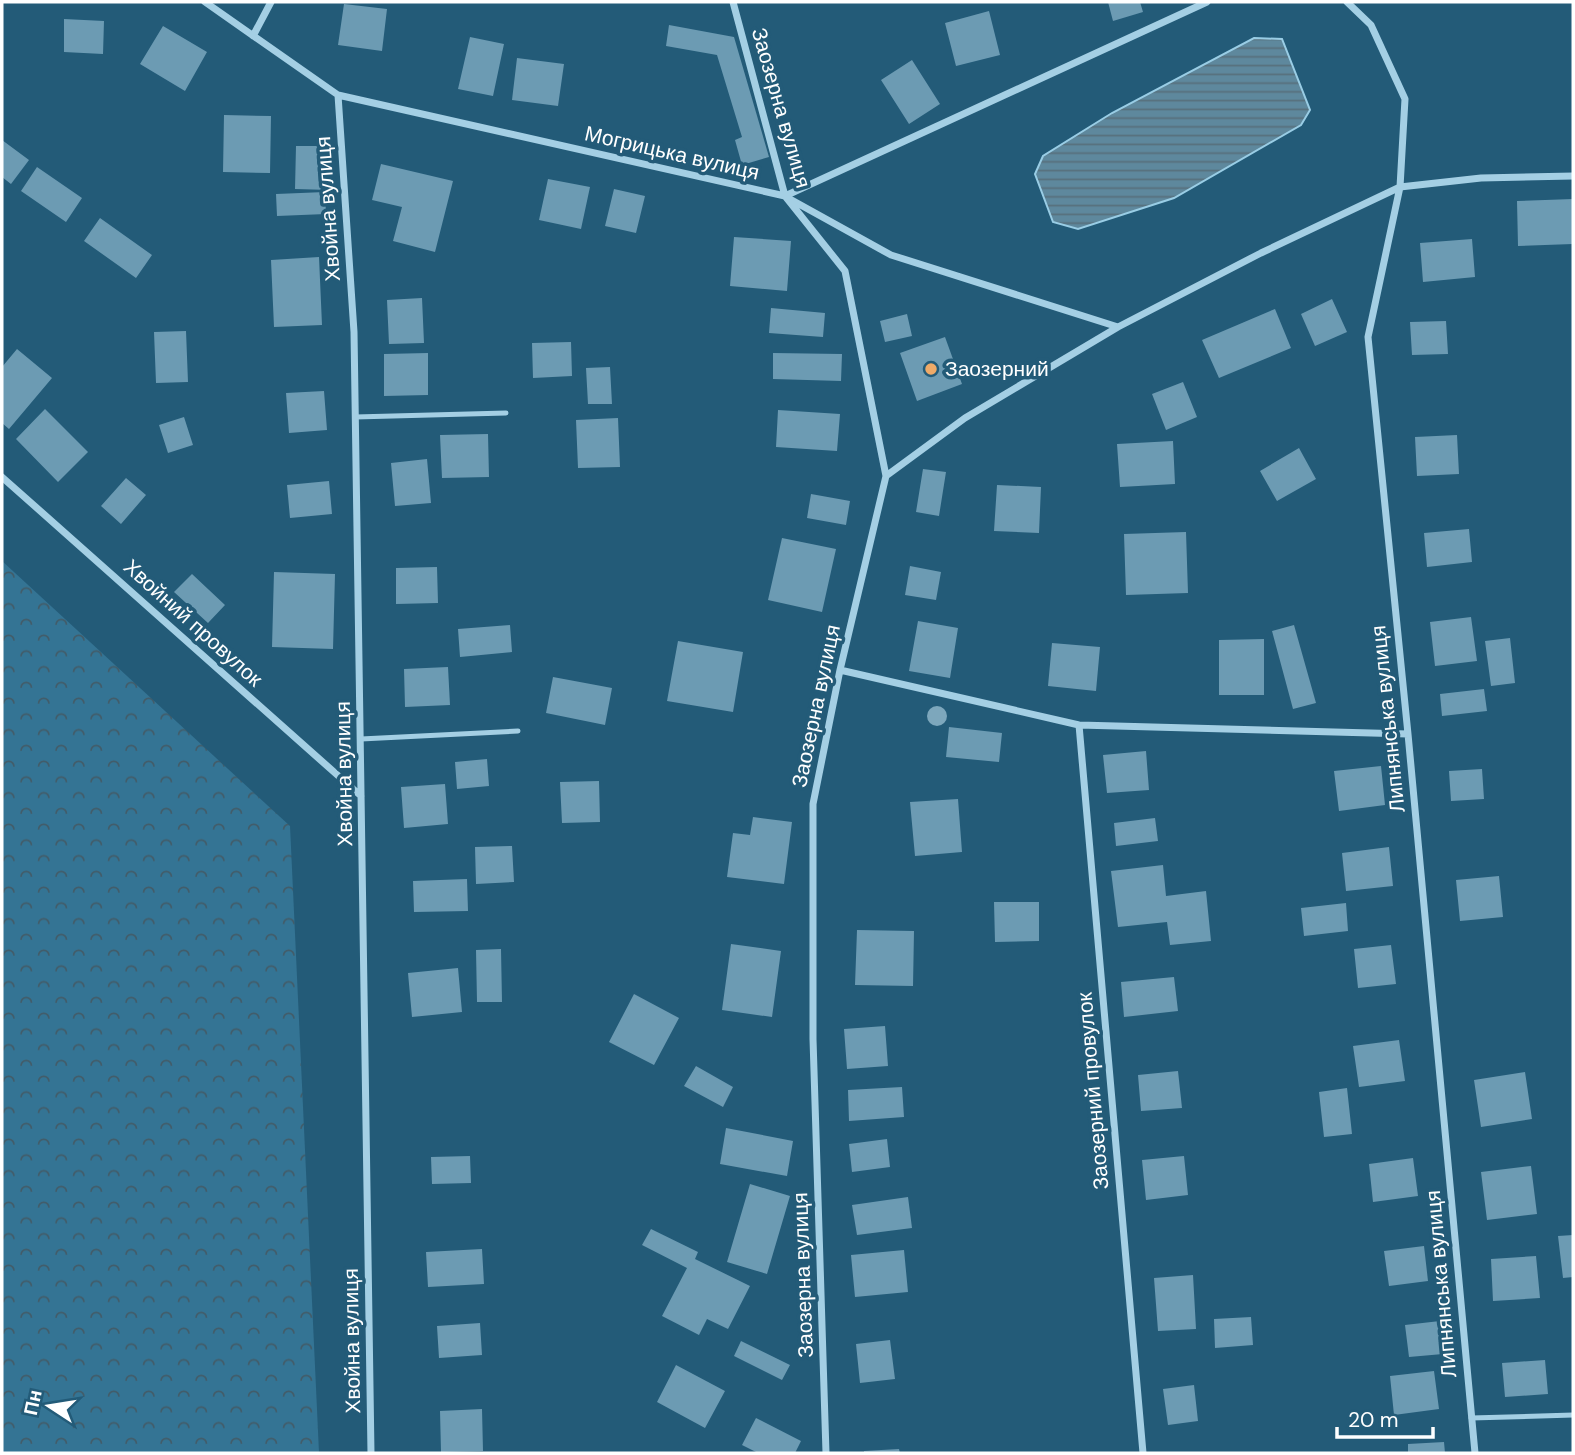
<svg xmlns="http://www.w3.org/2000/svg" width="1575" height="1455" viewBox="0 0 1575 1455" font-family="'DM Sans',sans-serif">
	<defs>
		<pattern id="forest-crowns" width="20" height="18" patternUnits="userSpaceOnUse" patternTransform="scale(1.75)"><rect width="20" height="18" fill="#347494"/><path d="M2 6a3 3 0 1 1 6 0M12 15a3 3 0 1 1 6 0" fill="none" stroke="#425c69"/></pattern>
		<pattern id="water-rules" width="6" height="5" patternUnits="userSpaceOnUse" patternTransform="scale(1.75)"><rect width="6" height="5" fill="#5e889d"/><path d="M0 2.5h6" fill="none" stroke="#57707d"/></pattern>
	</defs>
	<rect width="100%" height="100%" fill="#235b78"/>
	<path fill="url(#forest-crowns)" d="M2,561L290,826L319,1453H2Z"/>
	<path fill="url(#water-rules)" stroke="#99cde5" stroke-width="2" d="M1254,38L1282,39L1310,110L1301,125L1174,198L1078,229L1053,222L1035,174L1043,156L1112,113Z"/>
	<path fill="#6c9bb3" d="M1108,2H1140L1143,12L1113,21Z
		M344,4L387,9L382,51L338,45Z
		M989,11L1000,55L956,66L945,23Z
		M64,19L104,21L103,54L64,52Z
		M669,25L734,37L769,157L742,165L735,140L742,137L717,55L666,46Z
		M163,26L207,52L185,91L140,64Z
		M470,37L504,44L493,96L458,89Z
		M517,58L564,64L558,106L512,100Z
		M912,60L940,104L909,124L881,80Z
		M224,115L271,116L270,173L223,172Z
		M2,140L29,160L11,184L2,177Z
		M296,146H331L330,190L295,189Z
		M381,164L453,181L435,252L393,241L402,207L372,200Z
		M37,167L82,198L66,222L21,191Z
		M548,179L590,187L581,229L539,220Z
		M614,189L645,196L636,233L605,226Z
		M325,192L326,214L277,216L276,194Z
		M1573,199V244L1518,246L1517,201Z
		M100,218L152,255L136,278L84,241Z
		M734,237L791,241L787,291L730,286Z
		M1472,239L1475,277L1423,282L1420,243Z
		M319,257L322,325L274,327L271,260Z
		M422,298L424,343L389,344L387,300Z
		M1332,299L1347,332L1315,346L1301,314Z
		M771,308L825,313L823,337L769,333Z
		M1275,309L1291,348L1219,378L1202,340Z
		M907,314L912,336L885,342L880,321Z
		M1446,321L1448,354L1412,355L1410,322Z
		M186,331L188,382L156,383L154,332Z
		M945,337L962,384L917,401L900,353Z
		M571,342L572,376L533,378L532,343Z
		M17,349L52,378L9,429L2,423V367Z
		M428,353V395L384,396V354Z
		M773,353L842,354L841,381L773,379Z
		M610,367L612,404H588L586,368Z
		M1183,382L1197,417L1166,430L1152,394Z
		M324,391L327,430L289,433L286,393Z
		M45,409L88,452L58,482L16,439Z
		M778,410L840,414L837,451L776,447Z
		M184,417L193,445L168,453L159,425Z
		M618,418L620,467L578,468L576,420Z
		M488,434L489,477L442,478L440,435Z
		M1457,435L1459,474L1417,476L1415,437Z
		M1173,441L1175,484L1120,487L1117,444Z
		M1299,448L1316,479L1277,501L1260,471Z
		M427,459L431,503L395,506L391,463Z
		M923,469L946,472L939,516L916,512Z
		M126,478L146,495L121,524L101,506Z
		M329,481L332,514L290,518L287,485Z
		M997,485L1041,487L1039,533L994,531Z
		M811,494L850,501L846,525L807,518Z
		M1469,529L1472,562L1427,567L1424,533Z
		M1186,532L1188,593L1126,595L1124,534Z
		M782,538L836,549L822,612L768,600Z
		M910,566L941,572L936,600L905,595Z
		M437,567L438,603L396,604V568Z
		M274,572L335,574L333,649L272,647Z
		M192,574L225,605L208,623L174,592Z
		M1471,617L1477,661L1435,666L1430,622Z
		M918,621L958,628L950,678L909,671Z
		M510,625L512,652L460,657L458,629Z
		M1294,625L1316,703L1293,709L1272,631Z
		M1510,638L1515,683L1491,686L1485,641Z
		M1264,639V695H1219V640Z
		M678,641L743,652L733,712L667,701Z
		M1052,643L1100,647L1096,691L1048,686Z
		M448,667L450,705L405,707L404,669Z
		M553,677L612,688L605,725L546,713Z
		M1484,689L1487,711L1442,716L1440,694Z
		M949,727L1002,733L999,762L946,757Z
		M1146,751L1149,790L1107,793L1103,755Z
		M487,759L489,786L457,789L455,762Z
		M1381,766L1385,805L1339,811L1334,771Z
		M1482,769L1484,799L1451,801L1449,771Z
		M599,781L600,822L562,823L560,782Z
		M445,784L448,824L404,828L401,787Z
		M958,799L962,852L915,856L910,802Z
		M753,817L792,822L784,884L727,877L733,833L750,835Z
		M1155,818L1158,841L1116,846L1114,823Z
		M512,846L514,882L476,884L475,847Z
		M1389,847L1393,886L1346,891L1342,853Z
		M1163,865L1166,896L1206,891L1211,941L1170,945L1167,922L1118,927L1111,871Z
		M1499,876L1503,917L1460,921L1456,880Z
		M467,879L468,911L414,912L413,881Z
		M994,902H1039V941L995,942Z
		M1346,903L1348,931L1304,936L1301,908Z
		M857,930L914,931L913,986L855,985Z
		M731,944L781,951L772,1017L722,1010Z
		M1391,945L1396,984L1358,988L1354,949Z
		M501,949L502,1002H477L476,950Z
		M458,968L462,1012L412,1017L408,973Z
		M1174,977L1178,1011L1124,1017L1121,982Z
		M634,994L679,1018L654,1065L609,1042Z
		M885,1026L888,1066L847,1069L844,1029Z
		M1399,1040L1405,1081L1359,1087L1353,1046Z
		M696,1066L733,1087L723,1107L684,1086Z
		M1178,1071L1182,1108L1141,1111L1138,1075Z
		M1525,1072L1532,1119L1481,1127L1474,1080Z
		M902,1087L904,1117L849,1121L848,1090Z
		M1347,1088L1352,1134L1324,1137L1319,1092Z
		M726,1128L793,1141L787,1176L720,1164Z
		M887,1139L890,1167L852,1172L849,1144Z
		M470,1156L471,1183L432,1184L431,1157Z
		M1184,1156L1188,1195L1146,1200L1142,1160Z
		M1413,1158L1418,1196L1373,1202L1369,1164Z
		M1531,1166L1537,1214L1487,1220L1481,1172Z
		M750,1184L790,1196L767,1274L727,1262Z
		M908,1197L912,1228L857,1235L852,1205Z
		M651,1229L698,1252L695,1259L750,1286L728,1329L707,1319L699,1335L662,1316L687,1268L642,1245Z
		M1573,1235V1277L1563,1278L1558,1236Z
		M1424,1246L1428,1281L1389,1286L1384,1251Z
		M482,1249L484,1284L428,1287L426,1252Z
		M904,1250L908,1292L855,1297L851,1255Z
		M1536,1256L1540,1298L1493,1301L1491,1259Z
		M1193,1275L1196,1329L1158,1331L1154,1278Z
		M1251,1317L1253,1345L1215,1348L1214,1319Z
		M1440,1321L1443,1354L1409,1357L1405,1325Z
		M480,1323L482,1355L439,1358L437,1326Z
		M890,1340L895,1379L860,1383L856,1344Z
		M741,1341L790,1365L782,1380L734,1356Z
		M1545,1360L1548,1394L1505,1397L1502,1363Z
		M676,1365L725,1391L705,1428L657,1402Z
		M1434,1371L1439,1409L1394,1415L1390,1376Z
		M1194,1385L1198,1421L1168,1425L1163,1389Z
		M482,1409L483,1451L441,1452L440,1411Z
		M756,1418L801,1441L795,1453H758L742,1445Z
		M1444,1442L1445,1453H1408V1444Z
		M899,1449L900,1453H864V1451Z"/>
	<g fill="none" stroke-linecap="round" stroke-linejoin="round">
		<path stroke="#a4cfe4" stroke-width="5" d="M355,417L506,413
			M361,739L518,731
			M1471,1418L1573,1415"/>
		<path stroke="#a4cfe4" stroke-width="7" d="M205,2L338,95L785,196L1207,2
			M733,2L785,196L845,271L886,476L840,670L813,804V1039L826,1453
			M1347,2L1371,25L1405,99L1400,187L1368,337L1408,734L1475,1453
			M253,36L271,2
			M338,95L354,332L371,1453
			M788,198L891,255L1118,327L1261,253L1400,187L1481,178L1573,176
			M886,476L965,418L1118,327
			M2,477L361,796
			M840,670L1079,725L1408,734
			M1079,725L1143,1453"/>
	</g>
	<circle fill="#7da7bc" cx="937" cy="716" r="10"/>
	<circle fill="#eeaa68" stroke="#235b78" stroke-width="2.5" cx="931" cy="369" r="7"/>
	<g text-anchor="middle" stroke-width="7" stroke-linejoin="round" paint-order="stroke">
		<g font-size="21" fill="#fff" stroke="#235b78">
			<text transform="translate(781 108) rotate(74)" y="7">Заозерна вулиця</text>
			<text transform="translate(672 153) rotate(13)" y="7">Могрицька вулиця</text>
			<text transform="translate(328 209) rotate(-94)" y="7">Хвойна вулиця</text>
			<text transform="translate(193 623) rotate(42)" y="7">Хвойний провулок</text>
			<text transform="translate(816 706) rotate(-78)" y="7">Заозерна вулиця</text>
			<text transform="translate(1388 719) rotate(-96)" y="7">Липнянська вулиця</text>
			<text transform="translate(344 774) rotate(-91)" y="7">Хвойна вулиця</text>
			<text transform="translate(1093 1091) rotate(-95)" y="7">Заозерний провулок</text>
			<text transform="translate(803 1275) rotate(-92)" y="7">Заозерна вулиця</text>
			<text transform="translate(1441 1284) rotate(-95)" y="7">Липнянська вулиця</text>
			<text transform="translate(352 1341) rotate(-91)" y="7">Хвойна вулиця</text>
		</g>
		<g font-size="21" fill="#fff" stroke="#235b78" text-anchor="start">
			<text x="945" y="376">Заозерний</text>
		</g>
	</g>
	<rect width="1575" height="1455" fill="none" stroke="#ffffff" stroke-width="7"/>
	<g transform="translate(49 1406) rotate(282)" stroke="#235b78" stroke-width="5" paint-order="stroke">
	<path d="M0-5L12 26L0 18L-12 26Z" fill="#ffffff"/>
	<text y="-10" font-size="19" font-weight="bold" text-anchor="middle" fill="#ffffff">Пн</text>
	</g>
	<path d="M1337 1427v10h96v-10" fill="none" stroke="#ffffff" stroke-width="3.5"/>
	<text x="1348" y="1427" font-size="21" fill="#ffffff" stroke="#235b78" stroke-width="5" paint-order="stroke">20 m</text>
</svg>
